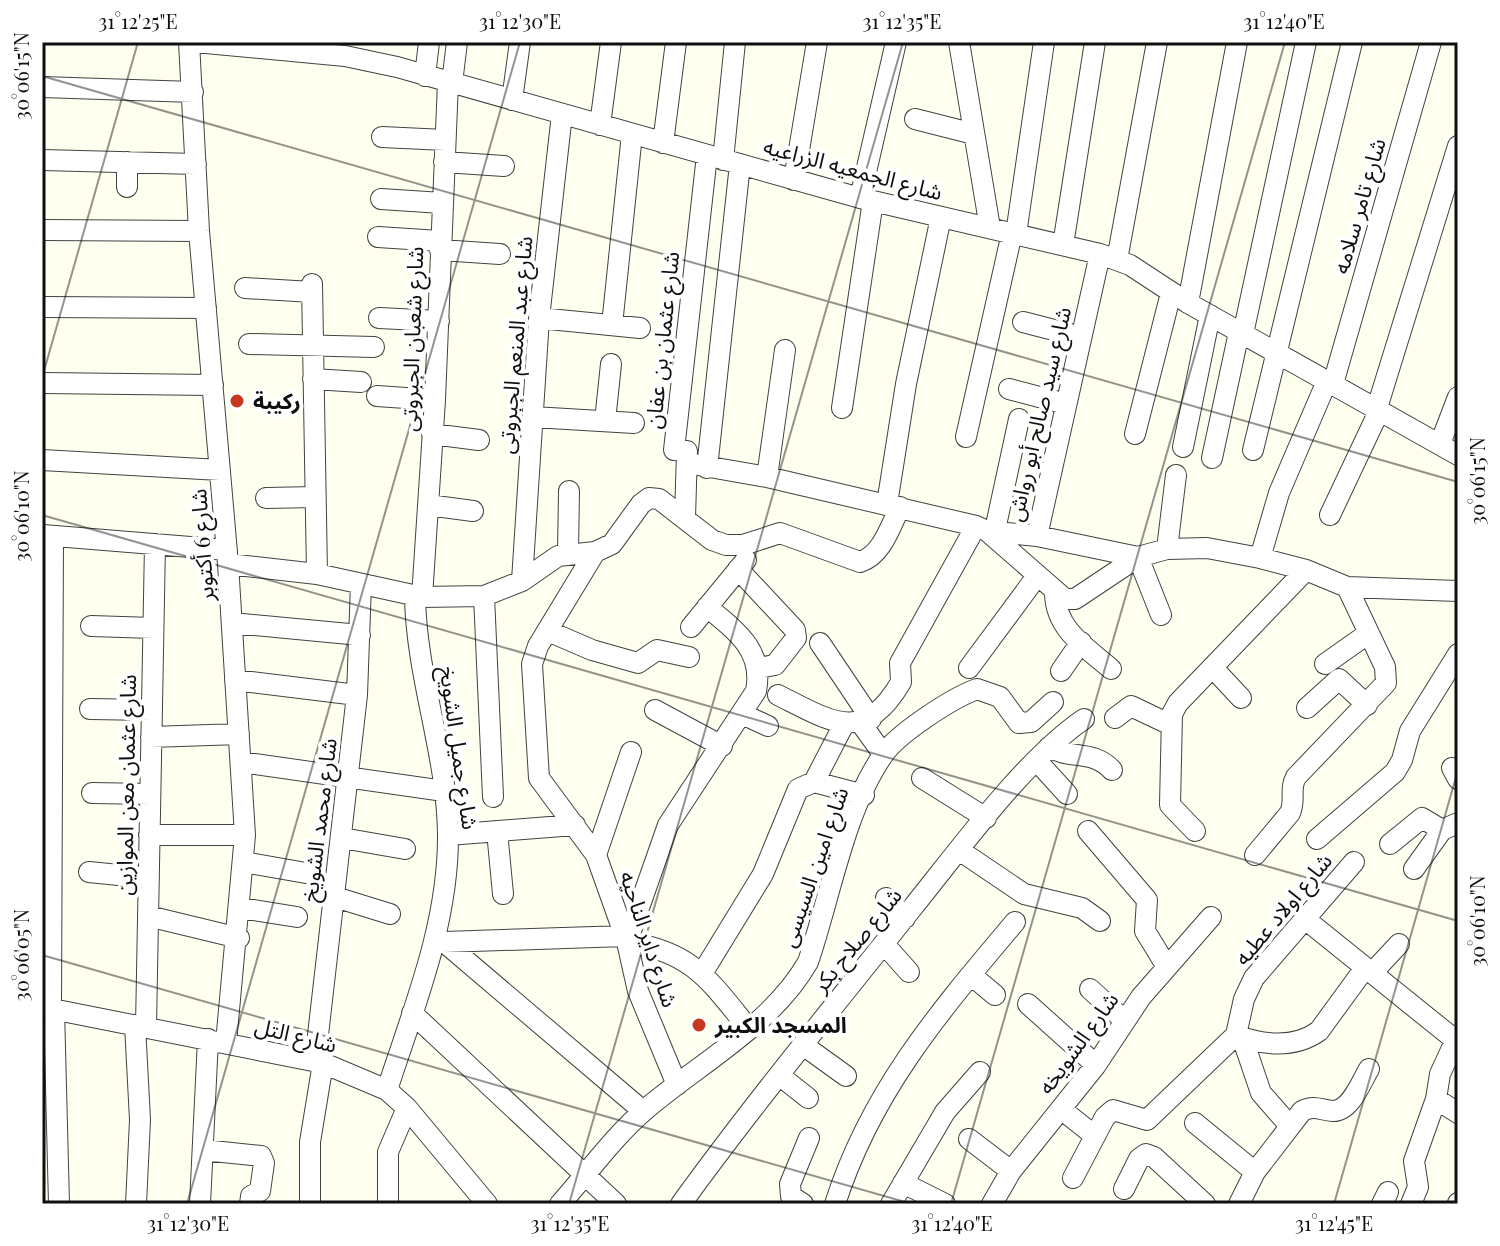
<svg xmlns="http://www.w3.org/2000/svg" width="1500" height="1246" viewBox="0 0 1500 1246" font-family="'Playfair Display','Noto Sans Arabic',serif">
	<rect width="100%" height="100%" fill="#fffff0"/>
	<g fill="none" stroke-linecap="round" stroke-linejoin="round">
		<g stroke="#424242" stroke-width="22">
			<path id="minor" d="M189,42L199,231L228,564L245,835L226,1043
				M195,42L345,56L397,67L860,198L1100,254L1130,265L1188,303L1458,455
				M959,42L990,228
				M425,76L429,42
				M452,83L457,42
				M42,87L193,92
				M512,100L520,42
				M915,119L974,134
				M600,125L611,42
				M382,137L445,140
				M663,143L676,42
				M42,160L196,164
				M723,160L735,42
				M444,162L504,166
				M794,180L817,42
				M127,187V162
				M860,198L896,42
				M381,199L442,203
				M42,230L199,231
				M1016,234L1044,42
				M378,237L440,241
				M1063,245L1095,42
				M440,250L500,254
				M1117,260L1157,42
				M312,284L317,574
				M245,288L312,292
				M1188,303L1237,42
				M42,307L206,308
				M379,318L439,321
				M539,318L640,328
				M1023,322L1081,337
				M612,325L632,134
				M1243,334L1306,42
				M249,344L374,347
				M313,379L361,382
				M42,383L213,385
				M1333,384L1431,42
				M1009,389L1066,404
				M377,396L435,400
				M842,408L873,201
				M1377,408L1458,146
				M533,417L634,423
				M605,421L611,364
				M432,434L479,440
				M1135,434L1171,293
				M966,437L1012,233
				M1440,444L1458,397
				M1183,447L1210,315
				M1253,450L1352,42
				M1212,458L1239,332
				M42,460L220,470
				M687,463L767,477L976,526L987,531L1065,599H1075L1138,557L1167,549L1207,548L1260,558L1306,570L1347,587L1458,591
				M707,468L740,164
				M767,477L785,350
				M266,498L315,497
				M887,504L906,384L941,217
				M428,505L473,511
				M1330,515L1380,409
				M685,518L687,451L674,450L707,155
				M995,530L1019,419
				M987,531L1037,536L1100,254
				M43,535L227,550
				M1037,536L1138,557L1161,615
				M1167,549L1176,475
				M595,552L538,646L532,664L539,778L596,855L627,942L638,991L677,1085
				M568,553L569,491
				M1260,558L1279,493L1327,381
				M228,564L317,574L422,597L484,596L522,581L558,556L595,552L612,544L641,504L649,498L659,499L712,540L726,545H743L780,533L860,562C882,555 890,527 900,507
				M738,569L795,630L796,638L775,665L758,668
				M522,581L539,318L562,114
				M1055,594C1056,630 1086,647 1111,669
				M484,596L493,797
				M422,597L435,400L448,82
				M707,607C736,631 764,650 756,691L668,825L627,942C693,952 710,981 749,1029
				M232,623L360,635
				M91,626L153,628
				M691,627L746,560
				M548,631L592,650L638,663L657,650L689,657
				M820,643L871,719
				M1325,664L1369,633
				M969,668L1037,576
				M1213,668L1241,698
				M1061,671L1081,642
				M235,680L357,695
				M778,695C830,721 864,746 901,682L900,663L976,526
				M1307,708L1339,679L1367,705
				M90,709L151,710
				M655,710L722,746
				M742,714L768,726
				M1115,718L1131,706L1171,725
				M860,722L883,754
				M151,737L239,734
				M1049,747C1070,760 1093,749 1112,770
				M1037,761L1067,794
				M241,762L444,791
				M1452,768L1458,779
				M922,778L986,818
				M814,782L844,724
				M92,793L150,794
				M497,831L503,894
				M1088,831L1147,900L1145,931L1167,967
				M1195,831L1170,805L1172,714L1178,703L1306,570
				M149,835H245
				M448,835L575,825
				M342,838L405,849
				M1317,839L1395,772L1402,760L1410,731L1458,654
				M1390,844L1422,818L1442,830L1458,823
				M959,850L1024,894L1082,908L1100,921
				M596,855L631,752
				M1255,855L1290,813C1296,800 1289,789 1296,777L1386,683L1385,667L1347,587
				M243,862L306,873
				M1414,869L1442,830
				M89,872L149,878
				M335,897L390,914
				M886,898L905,918
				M241,908L297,917
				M148,916L239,938
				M1305,919L1454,1039
				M437,936L643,1111
				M444,942L625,936
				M884,944L909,972
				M703,972L763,874L798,789L814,782L864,795
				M1372,973L1399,944
				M971,975L995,995
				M1090,989L1125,1021
				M1028,1004L1096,1065
				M42,1007L323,1063L387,1090L407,1108L487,1204
				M51,1008L53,536
				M54,1009L59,1204
				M412,1013L616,1204
				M135,1025L140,1120L136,1204
				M146,1027L155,544
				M1236,1035C1262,1045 1294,1049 1319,1031L1365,968
				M1242,1037L1261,1093L1290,1126
				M803,1045L846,1076
				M315,1061L357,695L361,584
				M779,1075L808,1098
				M387,1090C414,1007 448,925 448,837C448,756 416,677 415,596
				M1436,1099L1458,1113
				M1061,1109L1095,1136
				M1195,1123L1255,1172
				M969,1139L1011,1171
				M203,1150L261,1156L264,1163L260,1191L251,1196L250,1204
				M1073,1178L1105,1117L1113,1110L1147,1120L1236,1035L1244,999L1254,978L1354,862
				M903,1183L945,1204
				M1124,1189L1139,1159L1146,1154L1154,1157L1205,1204
				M200,1204L208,1039
				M310,1204V1142L323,1063
				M388,1204V1152L407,1108
				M560,1204C588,1173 614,1136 646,1109C700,1063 772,1025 808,962C830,898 844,811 883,755C897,734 952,698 977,689L1000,697L1019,723L1031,722L1053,702
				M681,1204C755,1102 835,1005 913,907C960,849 1024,760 1084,719
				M803,1204L791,1196L790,1184L809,1138
				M835,1204C871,1091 940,1011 1015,922
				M891,1204L945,1112L980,1072
				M992,1204L1011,1171L1096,1065L1141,997L1211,917
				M1239,1204L1255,1172L1302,1111C1315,1105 1320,1110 1333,1111C1351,1111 1361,1082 1369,1069
				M1382,1204L1388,1192
				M1411,1204L1418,1187L1414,1161L1436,1099L1440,1074L1458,1035
				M1458,1204V1203"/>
		</g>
		<use href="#minor" stroke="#fff" stroke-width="20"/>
	</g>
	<path fill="none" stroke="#0f0f0f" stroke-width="2" stroke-opacity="0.45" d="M1457,42H1458M42,76L1458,482M42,378L138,42M42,515L1458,921M42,955L912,1204M187,1204L520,42M569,1204L903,42M951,1204L1285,42M1334,1204L1458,770"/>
	<g fill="#c7391e" stroke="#fff" stroke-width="3">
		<circle cx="237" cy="401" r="8"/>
		<circle cx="699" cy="1025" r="8"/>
	</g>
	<g text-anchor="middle" stroke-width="8" stroke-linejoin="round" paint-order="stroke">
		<g font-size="22" fill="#0f0f0f" stroke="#fff">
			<text transform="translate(853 169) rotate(15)" y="8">شارع الجمعيه الزراعيه</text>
			<text transform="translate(1359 206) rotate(-74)" y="8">شارع تامر سلامه</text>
			<text transform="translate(412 339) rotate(-88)" y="8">شارع شعبان الجبروتى</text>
			<text transform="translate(662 340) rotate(-84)" y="8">شارع عثمان بن عفان</text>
			<text transform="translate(515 345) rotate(-85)" y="8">شارع عبد المنعم الجبروتى</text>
			<text transform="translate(1039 414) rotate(-77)" y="8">شارع سيد صالح أبو رواش</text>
			<text transform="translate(202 545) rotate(-94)" y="8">شارع 6 أكتوبر</text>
			<text transform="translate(459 748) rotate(82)" y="8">شارع جميل الشويخ</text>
			<text transform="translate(126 785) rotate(-89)" y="8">شارع عثمان معن الموازين</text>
			<text transform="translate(319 820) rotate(-83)" y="8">شارع محمد الشويخ</text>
			<text transform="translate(814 867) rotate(-71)" y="8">شارع امين السيسى</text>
			<text transform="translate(1283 909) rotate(-50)" y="8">شارع اولاد عطيه</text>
			<text transform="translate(649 939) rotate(72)" y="8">شارع داير الناحيه</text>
			<text transform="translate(857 940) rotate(-51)" y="8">شارع صلاح بكر</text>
			<text transform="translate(296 1035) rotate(14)" y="8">شارع التل</text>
			<text transform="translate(1078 1043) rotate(-54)" y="8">شارع الشويخه</text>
		</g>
		<g font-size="22" font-weight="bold" fill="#0f0f0f" stroke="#fff" text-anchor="start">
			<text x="253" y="409">ركيبة</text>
			<text x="715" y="1033">المسجد الكبير</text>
		</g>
	</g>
	<rect width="1500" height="1246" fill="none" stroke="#ffffff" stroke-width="88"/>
	<rect x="44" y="44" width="1412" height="1158" fill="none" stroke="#0f0f0f" stroke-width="3"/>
	<g font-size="20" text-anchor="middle" fill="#0f0f0f">
		<text x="138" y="29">31°12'25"E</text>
		<text x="520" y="29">31°12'30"E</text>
		<text x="902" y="29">31°12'35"E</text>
		<text x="1284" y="29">31°12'40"E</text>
		<text transform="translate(22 76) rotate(-90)" y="7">30°06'15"N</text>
		<text transform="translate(1478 481) rotate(-90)" y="7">30°06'15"N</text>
		<text transform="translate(22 516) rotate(-90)" y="7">30°06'10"N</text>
		<text transform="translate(1478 921) rotate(-90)" y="7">30°06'10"N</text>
		<text transform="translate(22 955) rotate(-90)" y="7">30°06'05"N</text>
		<text x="188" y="1231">31°12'30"E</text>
		<text x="570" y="1231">31°12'35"E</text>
		<text x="952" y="1231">31°12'40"E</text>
		<text x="1334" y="1231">31°12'45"E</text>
	</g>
</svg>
